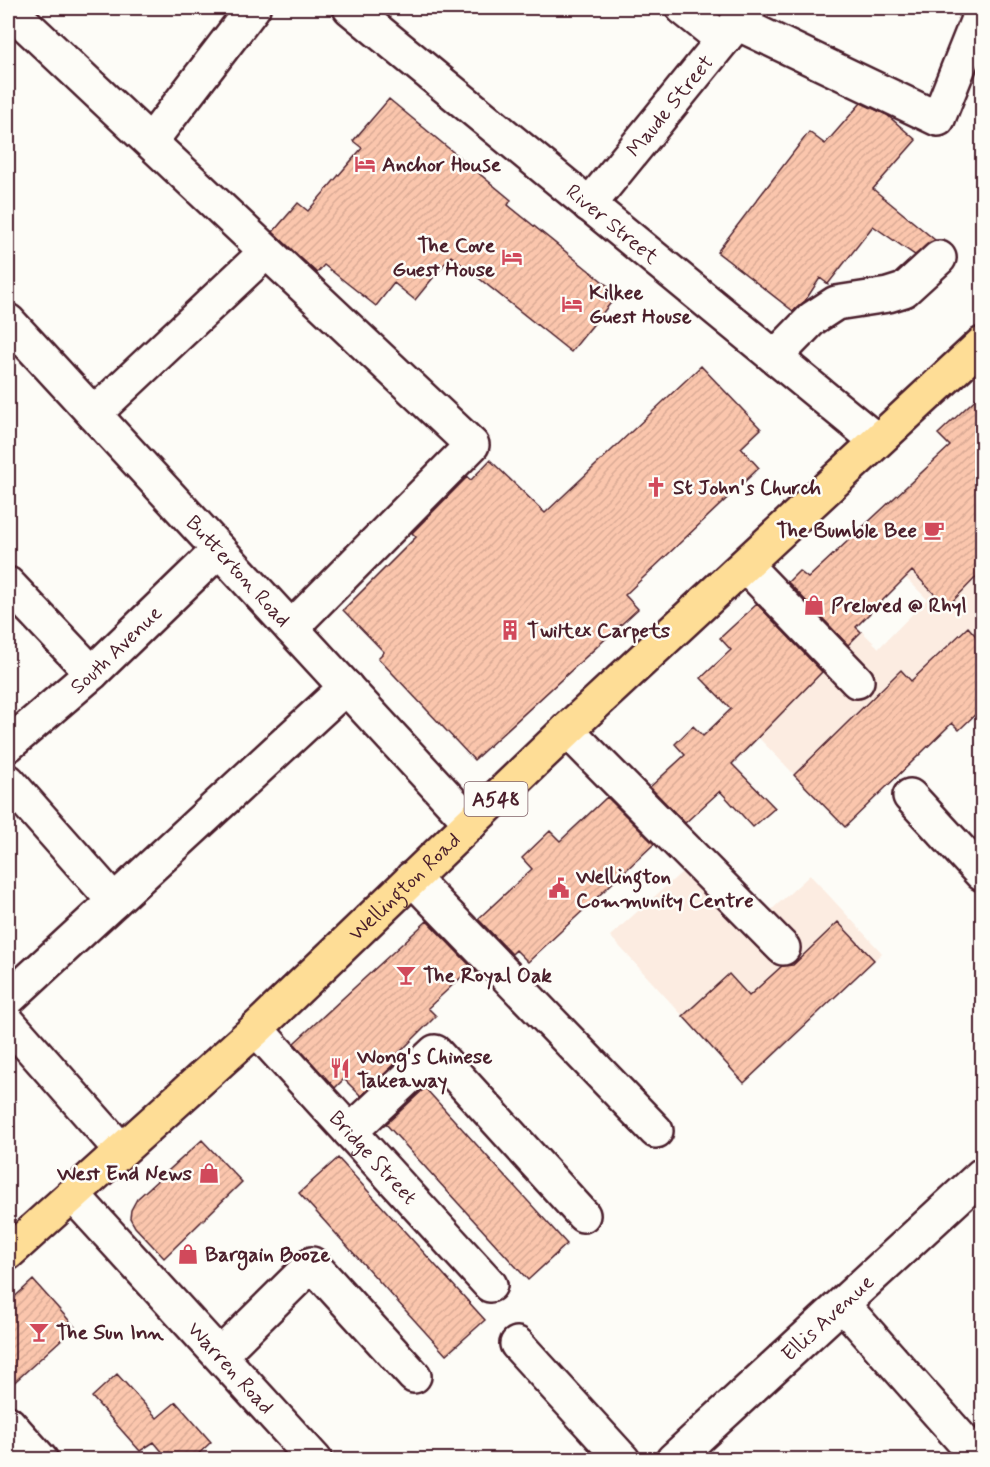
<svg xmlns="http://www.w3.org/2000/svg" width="990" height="1467" viewBox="0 0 990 1467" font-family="Mynerve,sans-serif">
	<defs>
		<pattern id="building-hatch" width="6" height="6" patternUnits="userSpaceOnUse" patternTransform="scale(1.5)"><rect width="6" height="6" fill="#fbc6ad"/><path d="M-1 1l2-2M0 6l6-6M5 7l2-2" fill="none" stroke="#d9aa95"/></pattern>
	</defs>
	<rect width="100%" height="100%" fill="#fdfcf7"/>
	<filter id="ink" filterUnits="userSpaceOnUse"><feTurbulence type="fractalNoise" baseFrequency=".0167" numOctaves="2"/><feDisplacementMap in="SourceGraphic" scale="12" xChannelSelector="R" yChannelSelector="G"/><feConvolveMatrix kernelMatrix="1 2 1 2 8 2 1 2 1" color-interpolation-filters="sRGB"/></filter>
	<g filter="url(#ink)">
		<path fill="#fcece1" d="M982,416V708L959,730L952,723L845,827L701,678L731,651L720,637L765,597L779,591L799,571L879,648L927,599L859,531Z
			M709,848L769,912L810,875L882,953L744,1083L610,936Z"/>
		<path fill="url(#building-hatch)" stroke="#4a1f2b" stroke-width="1.5" d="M389,99L511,200L508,205L618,294L571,352L451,256L415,300L394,283L376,306L324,265L317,273L273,232L298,203L308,211L362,148L353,141Z
			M861,103L887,115L916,140L873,189L935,240L915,255L873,226L828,284L820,278L805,301L793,311L717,252L809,132L825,144Z
			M701,366L761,429L741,448L759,468L625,595L638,609L474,760L378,658L384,652L343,610L416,537L412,533L467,477L471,480L490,460L545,513Z
			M982,393V571L947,607L912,571L856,627L861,632L848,645L788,582L799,571L808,578L950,446L938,434Z
			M757,604L822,672L732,764L775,808L753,827L720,791L685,823L650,787L685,755L675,744L693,726L703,736L731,709L701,678L731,650L720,638Z
			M968,627L982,643V708L959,730L952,723L845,827L794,775L901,670L911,681Z
			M607,797L654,844L528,962L516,950L512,954L478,919L532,869L522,858L550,831L560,841Z
			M427,921L484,980L471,968L428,1008L436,1016L396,1056L399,1060L361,1096L344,1079L335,1088L294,1043Z
			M838,922L874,960L744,1083L683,1016L729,974L749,996L782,966L793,965Z
			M425,1088L567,1244L528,1280L386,1124Z
			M202,1140L242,1182L164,1258L135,1227L130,1218L131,1210L137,1199Z
			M338,1158L485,1320L446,1355L299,1193Z
			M33,1280L75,1327L8,1388V1303Z
			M117,1374L157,1418L176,1402L211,1442L192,1460H169L154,1442L140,1451L92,1397Z"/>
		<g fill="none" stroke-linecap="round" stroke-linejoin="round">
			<g stroke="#4a1f2b" stroke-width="38">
				<g id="minor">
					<path d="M8,8L472,445L291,628"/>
					<path id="s1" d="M350,8L877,441"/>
					<path d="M683,8L723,40"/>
					<path d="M737,23L938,119L982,9"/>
					<path d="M151,141L253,8"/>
					<path id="s2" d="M589,205L749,8"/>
					<path id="s3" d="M8,321L471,823"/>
					<path d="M775,357L813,318L836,303L888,295L904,290L939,258"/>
					<path d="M94,414L266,252"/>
					<path d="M745,565L857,681"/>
					<path d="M8,584L92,673"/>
					<path d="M567,730L783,948"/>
					<path id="s4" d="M8,745L92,673L219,550"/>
					<path d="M8,781L114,901"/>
					<path d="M910,796L982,874"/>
					<path d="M412,878L656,1131"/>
					<path d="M8,999L346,687"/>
					<path d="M8,1022L121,1150"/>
					<path id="s5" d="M256,1029L490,1285"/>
					<path d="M350,1132L435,1052L583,1215"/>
					<path id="s6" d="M73,1195L315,1460"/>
					<path d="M843,1305L980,1460"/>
					<path d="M517,1344L623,1460"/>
					<path d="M220,1355L312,1264L414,1376"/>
					<path d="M8,1423L41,1460"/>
					<path id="s7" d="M673,1460L982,1175"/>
				</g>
			</g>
			<g stroke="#4a1f2b" stroke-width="38">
				<g id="major">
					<path id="s8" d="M8,1253L256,1029L567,730L982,344"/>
				</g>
			</g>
			<use href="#minor" stroke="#fdfcf7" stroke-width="33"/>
			<use href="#major" stroke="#fedd96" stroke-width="33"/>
		</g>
	</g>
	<defs>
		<g id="hotel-bare" transform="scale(1.62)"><path d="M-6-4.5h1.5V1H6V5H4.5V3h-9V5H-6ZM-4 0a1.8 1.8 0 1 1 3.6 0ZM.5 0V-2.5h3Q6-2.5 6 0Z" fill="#d1495b" stroke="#fdfcf7" stroke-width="2.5" paint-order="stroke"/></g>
		<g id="church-bare" transform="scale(1.62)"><path d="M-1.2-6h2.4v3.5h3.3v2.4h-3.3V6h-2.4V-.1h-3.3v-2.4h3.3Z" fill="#d1495b" stroke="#fdfcf7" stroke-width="2.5" paint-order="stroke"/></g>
		<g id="cafe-bare" transform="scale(1.62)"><path d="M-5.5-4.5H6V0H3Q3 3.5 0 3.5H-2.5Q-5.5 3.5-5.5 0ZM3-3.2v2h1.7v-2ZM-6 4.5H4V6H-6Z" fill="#d1495b" stroke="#fdfcf7" stroke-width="2.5" paint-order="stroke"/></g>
		<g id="shop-bare" transform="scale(1.62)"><path d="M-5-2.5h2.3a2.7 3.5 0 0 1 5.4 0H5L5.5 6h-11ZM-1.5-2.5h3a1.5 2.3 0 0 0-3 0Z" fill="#d1495b" stroke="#fdfcf7" stroke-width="2.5" paint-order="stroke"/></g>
		<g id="building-bare" transform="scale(1.62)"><path d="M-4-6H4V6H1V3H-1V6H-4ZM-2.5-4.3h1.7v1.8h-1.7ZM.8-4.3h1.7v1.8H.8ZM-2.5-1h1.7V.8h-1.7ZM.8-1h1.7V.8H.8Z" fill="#d1495b" stroke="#fdfcf7" stroke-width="2.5" paint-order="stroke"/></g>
		<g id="civic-bare" transform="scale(1.62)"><path d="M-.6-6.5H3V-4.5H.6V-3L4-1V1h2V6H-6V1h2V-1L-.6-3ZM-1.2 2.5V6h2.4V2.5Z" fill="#d1495b" stroke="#fdfcf7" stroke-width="2.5" paint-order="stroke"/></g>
		<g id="bar-bare" transform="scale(1.62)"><path d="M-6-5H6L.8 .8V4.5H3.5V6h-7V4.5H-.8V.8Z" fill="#d1495b" stroke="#fdfcf7" stroke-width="2.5" paint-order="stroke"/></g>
		<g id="restaurant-bare" transform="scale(1.62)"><path d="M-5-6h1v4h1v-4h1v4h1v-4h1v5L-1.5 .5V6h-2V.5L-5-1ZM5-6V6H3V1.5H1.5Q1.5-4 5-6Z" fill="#d1495b" stroke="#fdfcf7" stroke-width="2.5" paint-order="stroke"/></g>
	</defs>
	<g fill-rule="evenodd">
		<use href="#hotel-bare" x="365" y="164"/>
		<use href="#hotel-bare" x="512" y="257"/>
		<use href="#hotel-bare" x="572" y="304"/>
		<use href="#church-bare" x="656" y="487"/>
		<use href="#cafe-bare" x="934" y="530"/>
		<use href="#shop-bare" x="814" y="605"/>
		<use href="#building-bare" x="510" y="630"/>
		<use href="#civic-bare" x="559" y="888"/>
		<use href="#bar-bare" x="406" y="975"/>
		<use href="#restaurant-bare" x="340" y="1068"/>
		<use href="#shop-bare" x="209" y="1173"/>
		<use href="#shop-bare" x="188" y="1254"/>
		<use href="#bar-bare" x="39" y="1332"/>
	</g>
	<g text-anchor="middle" stroke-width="5" stroke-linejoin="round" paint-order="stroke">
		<rect fill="#fdfcf7" stroke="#806168" stroke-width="1.5" x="464.5" y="782" width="63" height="34" rx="4.5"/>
		<g font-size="20" font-weight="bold" fill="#4a1f2b">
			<text x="496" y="806">A548</text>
		</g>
		<g font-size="21" fill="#4a1f2b" stroke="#fdfcf7">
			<text dy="7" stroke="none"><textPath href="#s2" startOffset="128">Maude Street</textPath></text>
			<text dy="7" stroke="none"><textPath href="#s1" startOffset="340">River Street</textPath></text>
			<text dy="7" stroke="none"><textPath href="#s3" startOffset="340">Butterton Road</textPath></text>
			<text dy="7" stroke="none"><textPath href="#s4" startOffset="144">South Avenue</textPath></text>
			<text dy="7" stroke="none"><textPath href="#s8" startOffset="540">Wellington Road</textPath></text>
			<text dy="7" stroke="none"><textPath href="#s5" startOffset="174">Bridge Street</textPath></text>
			<text dy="7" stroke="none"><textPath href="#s7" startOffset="210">Ellis Avenue</textPath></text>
			<text dy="7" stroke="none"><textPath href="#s6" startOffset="234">Warren Road</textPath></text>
		</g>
		<g font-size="21" font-weight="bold" fill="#4a1f2b" stroke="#fdfcf7" text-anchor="start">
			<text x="382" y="171">Anchor House</text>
			<text x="495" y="252" text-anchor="end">The Cove<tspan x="495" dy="24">Guest House</tspan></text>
			<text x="589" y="299">Kilkee<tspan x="589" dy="24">Guest House</tspan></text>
			<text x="673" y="494">St John's Church</text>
			<text x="917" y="537" text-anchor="end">The Bumble Bee</text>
			<text x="831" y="612">Preloved @ Rhyl</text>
			<text x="527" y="637">Twiltex Carpets</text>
			<text x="576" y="883">Wellington<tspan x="576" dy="24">Community Centre</tspan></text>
			<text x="423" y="982">The Royal Oak</text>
			<text x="357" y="1063">Wong's Chinese<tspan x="357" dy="24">Takeaway</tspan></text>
			<text x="192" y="1180" text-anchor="end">West End News</text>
			<text x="205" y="1261">Bargain Booze</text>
			<text x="56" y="1339">The Sun Inn</text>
		</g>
	</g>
	<rect width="990" height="1467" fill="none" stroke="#fdfcf7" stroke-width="30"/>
	<rect x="15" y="15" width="960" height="1437" fill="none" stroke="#4a1f2b" stroke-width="2" filter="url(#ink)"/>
</svg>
